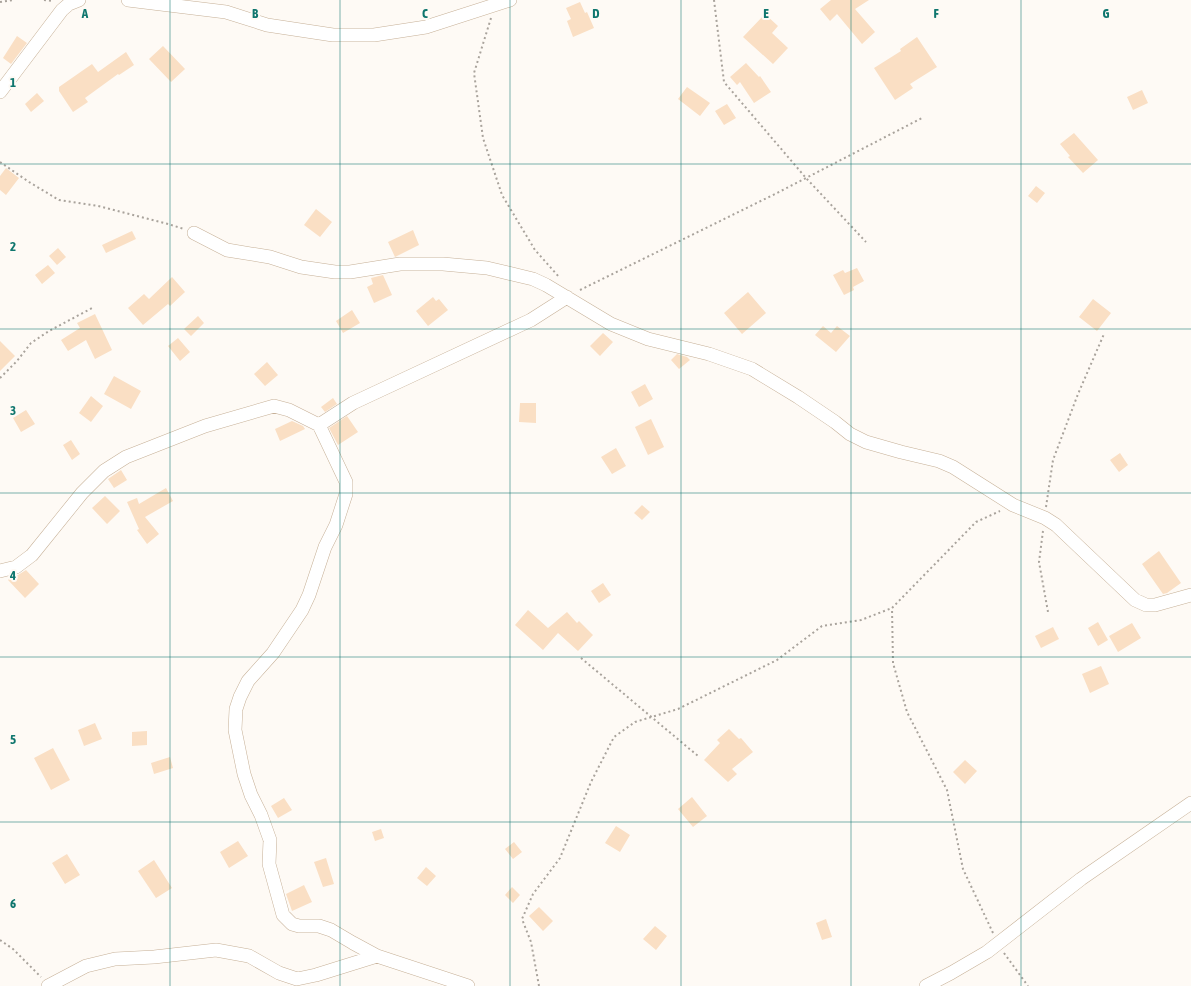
<svg xmlns="http://www.w3.org/2000/svg" width="1191" height="986" viewBox="0 0 1191 986" font-family="'Asap Condensed',sans-serif">
	<rect width="100%" height="100%" fill="#fefaf5"/>
	<path fill="#fadfc4" d="M831,0H869L855,9L875,32L862,44L837,14L830,21L820,9Z
		M580,2L585,13L587,12L594,28L573,37L567,21L571,19L566,8Z
		M765,14L778,26L772,33L788,48L773,64L743,37Z
		M17,36L27,43L11,64L3,58Z
		M917,37L937,67L910,84L913,88L895,100L874,68L901,51L900,49Z
		M163,46L185,69L171,82L149,59Z
		M126,52L134,65L119,75L118,74L85,98L88,102L73,112L59,91V87L92,64L98,72Z
		M746,63L759,77L760,76L771,92L754,103L740,82L737,85L730,77Z
		M687,87L710,103L700,116L678,99Z
		M1142,90L1148,103L1133,110L1127,97Z
		M37,93L44,101L31,112L25,104Z
		M727,104L736,118L724,125L715,111Z
		M1074,133L1098,160L1083,173L1068,157L1070,156L1060,144Z
		M6,168L19,178L6,195L0,190V176Z
		M1036,186L1045,193L1037,203L1028,196Z
		M316,209L332,222L320,237L304,225Z
		M413,230L419,245L395,257L388,242Z
		M132,231L136,239L106,253L102,245Z
		M58,248L66,257L57,265L49,256Z
		M48,265L55,273L42,284L35,275Z
		M857,268L864,281L853,287L854,290L844,295L833,275L843,270L845,273Z
		M383,275L392,295L374,303L367,287L373,284L371,278Z
		M172,277L185,292L170,306L168,304L143,325L128,308L144,294L149,299Z
		M748,292L766,313L742,334L724,313Z
		M433,297L436,301L439,299L448,310L428,326L416,311Z
		M1093,299L1111,313L1097,331L1079,317Z
		M352,310L360,323L343,333L336,321Z
		M95,314L112,350L95,359L86,340L68,351L61,340L80,328L77,323Z
		M198,316L204,323L191,336L184,329Z
		M823,326L831,333L837,326L850,336L836,352L815,335Z
		M603,333L613,342L600,356L590,346Z
		M178,338L190,352L180,361L168,346Z
		M0,341L15,356L0,371Z
		M677,354L687,357L690,360L679,369L671,360Z
		M267,362L278,375L265,386L254,374Z
		M114,376L141,391L131,409L104,394Z
		M645,384L653,399L639,407L631,392Z
		M91,396L103,406L91,422L79,413Z
		M333,398L337,404L325,412L321,407Z
		M520,403H536V423L519,422Z
		M26,410L35,424L21,432L13,418Z
		M347,416L358,432L338,445L329,428Z
		M651,419L664,447L648,455L635,427Z
		M292,421L303,426L305,429L280,441L275,429Z
		M71,440L80,454L72,460L63,445Z
		M616,448L626,466L612,474L601,457Z
		M1120,453L1128,465L1119,472L1110,460Z
		M121,470L127,480L114,488L108,479Z
		M166,488L173,501L145,517L159,534L147,544L137,530L139,529L127,502L137,498L139,504Z
		M105,496L120,511L107,524L92,508Z
		M642,505L650,512L642,520L634,513Z
		M1159,551L1181,583L1167,593L1163,594L1142,564Z
		M26,570L39,584L25,598L8,580L12,576L18,575Z
		M603,583L611,595L599,603L591,591Z
		M528,610L548,628L567,612L577,623L579,621L593,635L578,651L558,633L543,650L515,625Z
		M1098,622L1108,640L1098,646L1088,628Z
		M1132,623L1141,638L1118,652L1109,636Z
		M1053,627L1059,639L1041,648L1035,636Z
		M1101,666L1109,684L1090,693L1082,674Z
		M95,723L102,739L84,746L78,730Z
		M729,729L739,739L741,738L753,752L732,769L737,774L728,782L704,760L720,743L717,740Z
		M147,731V745L132,746V732Z
		M53,748L70,780L51,790L34,758Z
		M170,757L173,768L154,774L151,763Z
		M965,760L977,771L965,784L953,772Z
		M692,797L707,816L693,827L678,809Z
		M284,798L292,810L278,818L271,806Z
		M616,826L630,835L620,852L605,843Z
		M381,829L384,838L375,841L372,832Z
		M238,841L248,856L229,868L220,852Z
		M514,842L522,852L513,859L505,849Z
		M67,854L80,875L65,884L52,863Z
		M326,858L334,884L323,887L314,862Z
		M154,860L172,888L156,898L138,871Z
		M426,867L436,876L427,886L417,878Z
		M304,885L312,902L292,911L286,894Z
		M512,887L520,895L513,903L505,895Z
		M539,907L553,921L543,931L529,916Z
		M826,919L832,937L822,940L816,923Z
		M655,926L667,936L656,950L643,939Z"/>
	<g fill="none" stroke-linecap="round" stroke-linejoin="round">
		<g stroke="#c6b097" stroke-width="14">
			<path id="minor" d="M128,0L226,12L267,25L333,35H374L426,27L510,0
				M0,92L62,10L69,4L79,0
				M194,233L227,250L270,257L301,267L335,272H350L400,264H443L487,268L533,279L546,285L611,324L648,339L709,354L752,369L798,397L835,422L850,434L866,442L901,452L939,461L953,467L1013,505L1045,518L1056,525L1135,600L1146,605H1155L1191,595
				M319,425L346,482V494L336,525L325,547L309,595L302,610L273,653L248,681L240,697L236,709L235,730L244,774L251,795L261,815L270,840L269,864L283,915L292,924L299,926H319L331,930L353,943L377,956
				M0,571L16,567L32,555L82,493L104,471L126,457L205,426L274,406L289,410L319,425L353,403L531,320L567,297
				M48,986L86,966L115,959L154,957L216,950L249,956L279,973L297,979L316,975L377,956L468,986
				M926,986L951,973L987,952L1081,879L1191,803"/>
		</g>
		<path stroke="#a9a39c" stroke-width="2" stroke-dasharray="2 3" stroke-linecap="butt" d="M44,0L52,1
			M714,0L724,82L806,178L866,242
			M0,2L13,0
			M491,18L474,73L483,138L502,195L535,250L560,278
			M0,162L29,182L59,200L98,206L168,224L184,229
			M580,290L777,193L922,118
			M0,378L17,361L31,343L49,331L94,307
			M1046,507L1053,460L1078,394L1104,334
			M1043,531L1039,562L1048,612
			M581,658L698,756
			M993,933L963,869L947,790L907,712L893,663L892,608L976,522L1000,511
			M0,940L13,949L41,977
			M1004,953L1028,986
			M539,986L531,942L522,919L533,894L560,858L591,782L614,737L635,722L678,709L777,660L822,626L861,620L892,608"/>
		<use href="#minor" stroke="#fff" stroke-width="13"/>
	</g>
	<path fill="none" stroke="#0f766e" stroke-width="1" stroke-opacity="0.55" d="M170,0V986M340,0V986M510,0V986M681,0V986M851,0V986M1021,0V986M0,164H1191M0,329H1191M0,493H1191M0,657H1191M0,822H1191"/>
	<g font-size="13" text-anchor="middle" font-weight="bold" fill="#0f766e" stroke="#fefaf5" stroke-width="4" stroke-linejoin="round" paint-order="stroke">
		<text x="85" y="18">A</text>
		<text x="255" y="18">B</text>
		<text x="425" y="18">C</text>
		<text x="596" y="18">D</text>
		<text x="766" y="18">E</text>
		<text x="936" y="18">F</text>
		<text x="1106" y="18">G</text>
		<text x="13" y="87">1</text>
		<text x="13" y="251">2</text>
		<text x="13" y="415">3</text>
		<text x="13" y="580">4</text>
		<text x="13" y="744">5</text>
		<text x="13" y="908">6</text>
	</g>
</svg>
